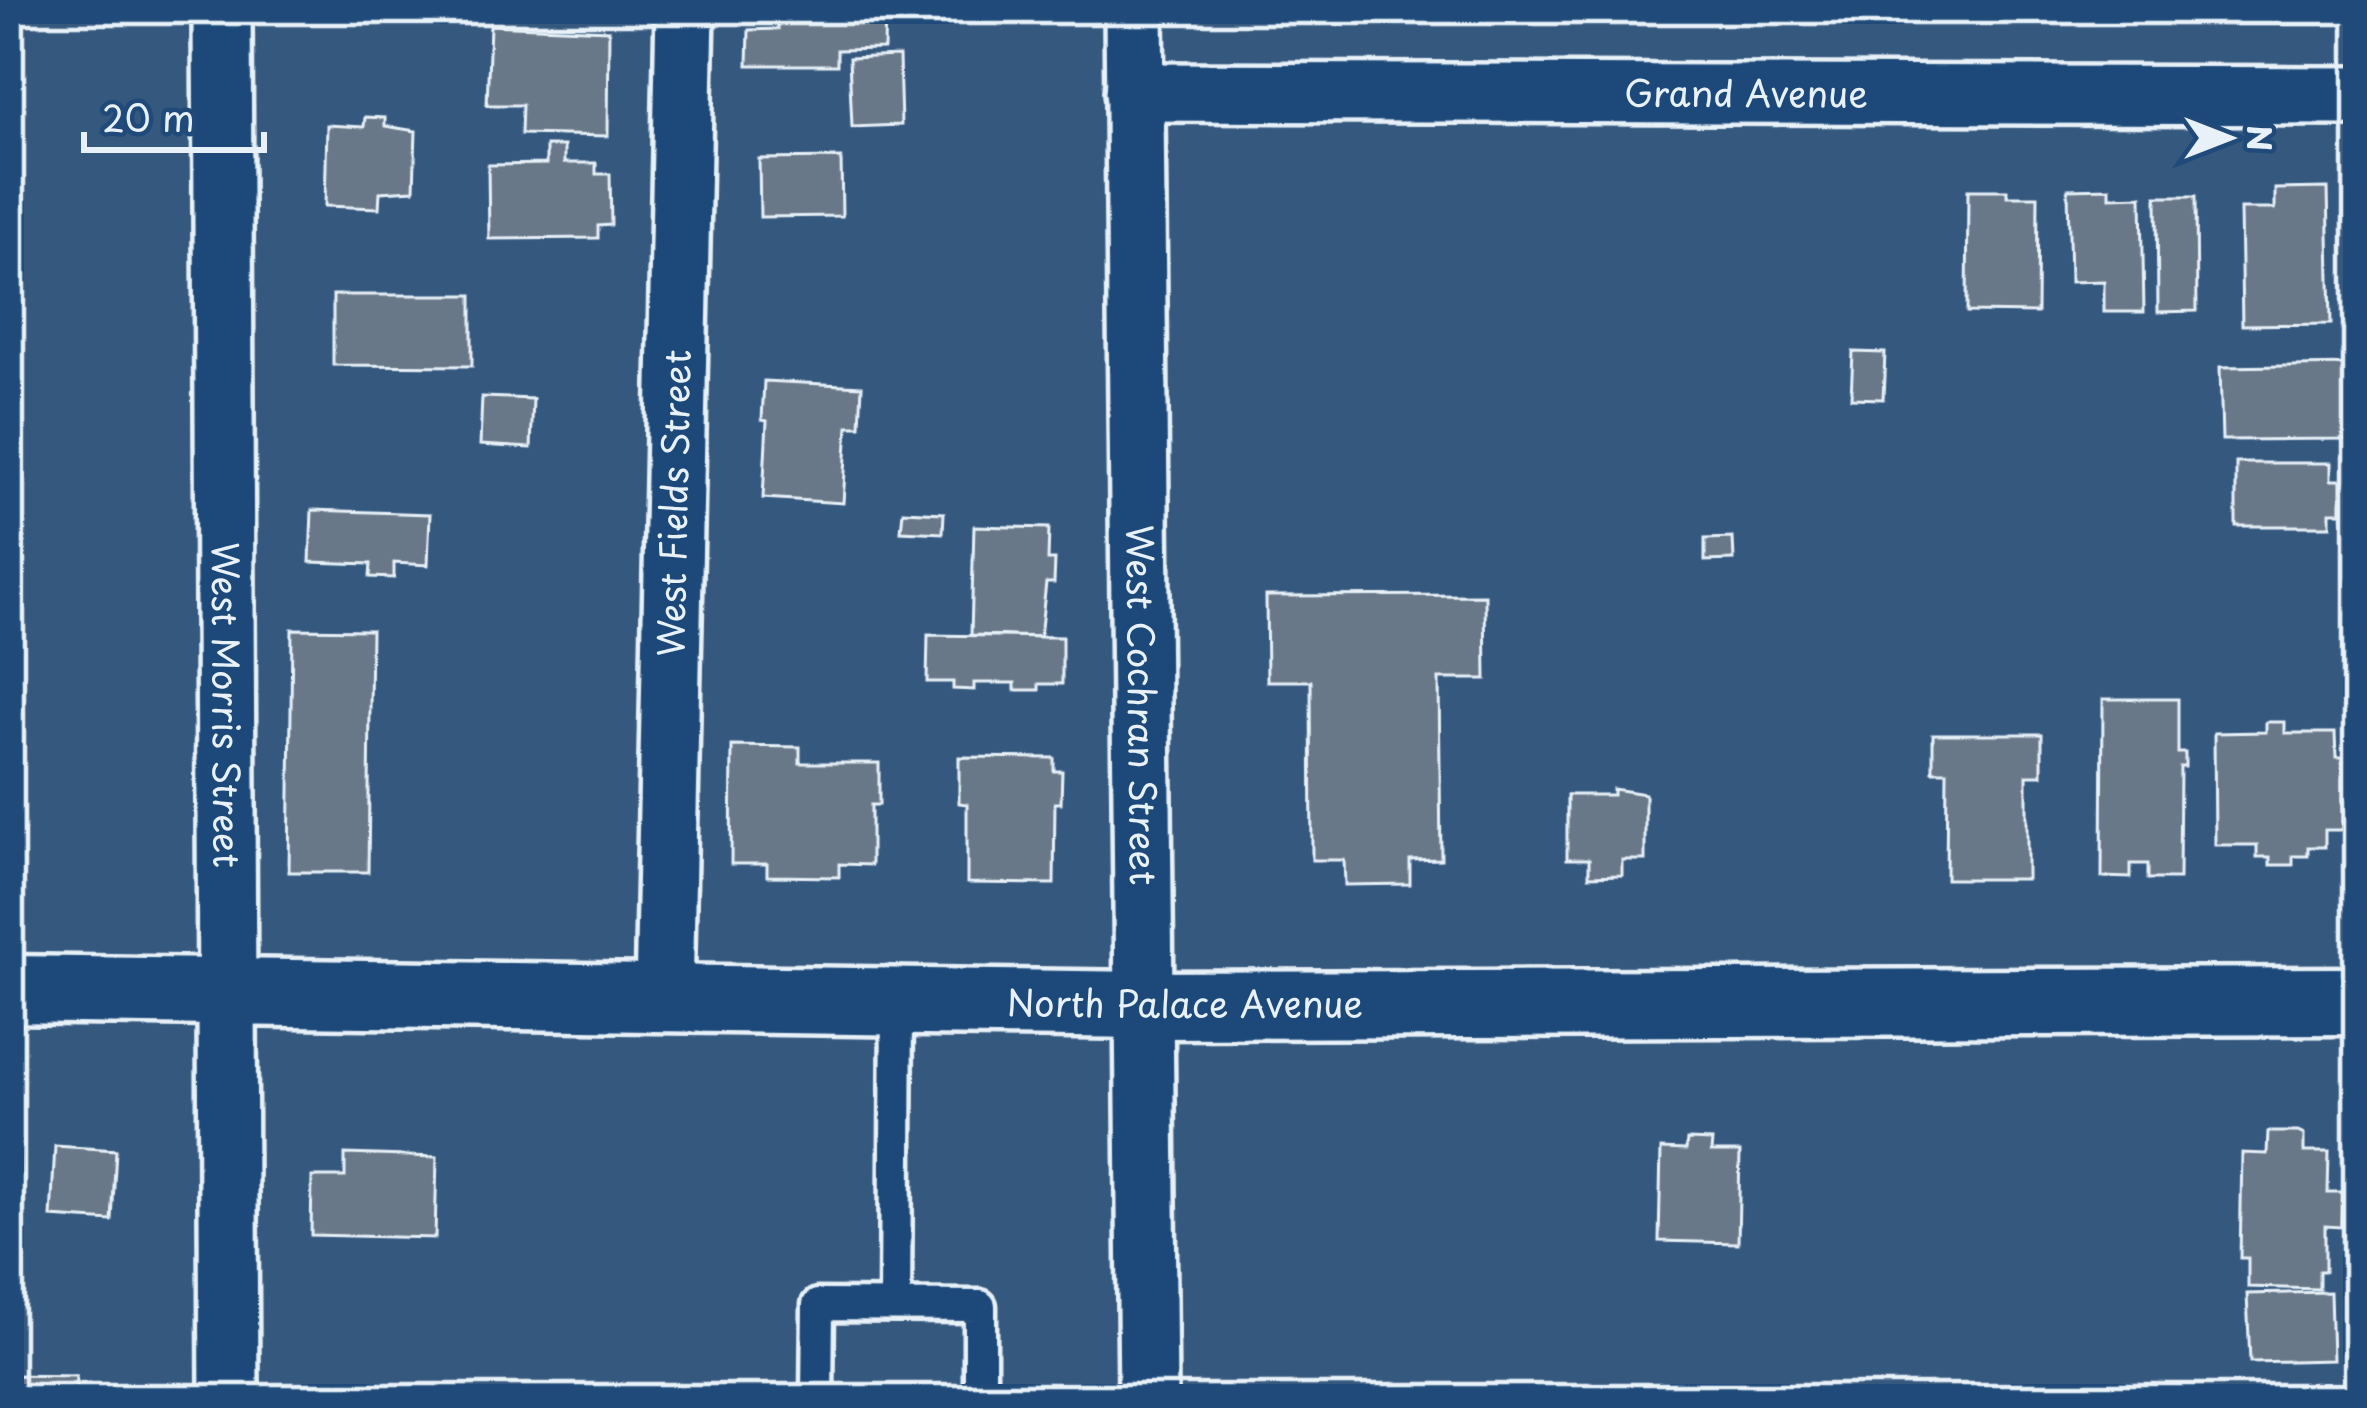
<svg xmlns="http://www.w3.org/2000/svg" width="2367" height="1408" viewBox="0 0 2367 1408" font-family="'Playpen Sans',sans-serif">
	<rect width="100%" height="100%" fill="#35587e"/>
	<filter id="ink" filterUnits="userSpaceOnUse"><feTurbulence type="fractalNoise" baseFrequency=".00833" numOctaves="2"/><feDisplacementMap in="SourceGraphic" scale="24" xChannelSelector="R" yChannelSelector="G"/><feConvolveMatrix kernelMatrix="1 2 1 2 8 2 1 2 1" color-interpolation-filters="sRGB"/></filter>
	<g filter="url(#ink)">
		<path fill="#697888" stroke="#e8f1f8" stroke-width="3" d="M778,9H885L884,49L837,50V65H748L749,30L778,29Z
			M2221,9H2325V24H2221Z
			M490,25L609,30L608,136L521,134L522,105H487Z
			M899,56L901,125L852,127L849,58Z
			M365,117L385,118V126L416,131L414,190L380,192L379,208L325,206L327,125L364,127Z
			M546,146H564V163H596V174H610L611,225L598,226V238L489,239L488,165L546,164Z
			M841,158L842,216L760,217L759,159Z
			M2110,188V197L2142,196L2144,312H2104V281L2070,282L2068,189Z
			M2328,188L2331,324L2242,325L2240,209H2275V189Z
			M1968,190H2007V196H2038L2037,313L1967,312Z
			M2157,196H2196L2197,311L2158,312Z
			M333,295H472V366L333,365Z
			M1853,352L1885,353L1883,399L1851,398Z
			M2356,365L2357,439L2222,440L2220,367Z
			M764,381L862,386L860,426H848L843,503L763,498L767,421L762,420Z
			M482,397L533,399L531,448L480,445Z
			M2236,463H2331V480H2341V512H2330V526H2236Z
			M312,510L430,514L428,565L394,563V578L370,577L371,564L310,562Z
			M903,511L944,513L943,533L901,531Z
			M974,526L1049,528L1048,560H1055L1054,583H1046L1040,637L971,635Z
			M1733,538L1734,560L1705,561V539Z
			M1485,595L1486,679H1439L1441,859L1410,860V884L1345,885L1344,860H1312L1311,681H1267L1266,596Z
			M292,629L371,630L368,872H289Z
			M928,635L1062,637V684H1039V690H1015V683H974V690L953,689V682H927Z
			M2103,699H2178V753H2185V767H2180L2179,879H2148V864H2131V878L2102,877Z
			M2266,722H2285V733H2335L2336,758H2342V830H2325V847H2308V856H2293V865H2270V857H2257V845H2215L2214,733L2266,732Z
			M1933,734H2042V775H2027V879H1946L1947,771H1933Z
			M732,746L800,747V763H879V805H871V865L839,864V877L767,876V864H731Z
			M959,757L1054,758V771H1062L1061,803H1055L1054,884L967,883V804L959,803Z
			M1613,789L1645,794V860H1622V875L1589,876V859H1567V795H1613Z
			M9,1103H19L21,1224H9Z
			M2268,1132H2298L2304,1135V1152H2329L2328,1193H2343L2342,1227L2325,1226V1271H2319V1289L2248,1287V1258H2240L2242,1153L2267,1154Z
			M1687,1140L1712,1141L1711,1152H1740L1738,1243L1659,1241L1661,1149L1686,1150Z
			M55,1146L116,1150L112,1221L51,1217Z
			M345,1154L437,1157L435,1238L311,1235L312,1177H345Z
			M2330,1292L2332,1360L2250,1362L2247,1294Z
			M9,1375L76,1376L75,1399H9Z"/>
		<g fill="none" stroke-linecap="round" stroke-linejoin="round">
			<g stroke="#e8f1f8" stroke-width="39">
				<path id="lane" d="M895,1305L897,1003
					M817,1399L818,1305L980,1306V1399"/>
			</g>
			<g stroke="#e8f1f8" stroke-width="66">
				<g id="street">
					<path id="s1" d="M222,9L229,1399"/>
					<path id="s2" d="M1134,9L1148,1399"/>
					<path id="s3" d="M1134,92L2358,96"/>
					<path id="s4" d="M664,998L685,9"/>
				</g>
			</g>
			<g stroke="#e8f1f8" stroke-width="75">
				<g id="secondary">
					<path id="s5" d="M9,989L1145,1005L2358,1001"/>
				</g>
			</g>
			<use href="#lane" stroke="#1f4a7a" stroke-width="30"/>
			<use href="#street" stroke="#1f4a7a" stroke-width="57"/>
			<use href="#secondary" stroke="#1f4a7a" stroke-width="66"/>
		</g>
	</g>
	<g text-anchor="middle" stroke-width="9" stroke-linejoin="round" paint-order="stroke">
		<g font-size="36" fill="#e8f1f8" stroke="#1f4a7a">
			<text dy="13" stroke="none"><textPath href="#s3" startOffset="612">Grand Avenue</textPath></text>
			<text dy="13" stroke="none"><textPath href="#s4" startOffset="495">West Fields Street</textPath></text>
			<text dy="13" stroke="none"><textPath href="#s1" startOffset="696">West Morris Street</textPath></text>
			<text dy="13" stroke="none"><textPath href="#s2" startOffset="696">West Cochran Street</textPath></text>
			<text dy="13" stroke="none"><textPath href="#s5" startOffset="1176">North Palace Avenue</textPath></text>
		</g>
	</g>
	<rect width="2367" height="1408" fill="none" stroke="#1f4a7a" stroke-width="48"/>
	<rect x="24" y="24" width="2319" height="1360" fill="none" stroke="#e8f1f8" stroke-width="4.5" filter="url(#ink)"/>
	<g transform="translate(2229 138) rotate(90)" stroke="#1f4a7a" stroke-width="9" paint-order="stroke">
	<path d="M0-9L21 45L0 30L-21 45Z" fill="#e8f1f8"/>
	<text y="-18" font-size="33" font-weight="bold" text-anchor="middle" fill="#e8f1f8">N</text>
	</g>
	<path d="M84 132v18h180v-18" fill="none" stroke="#e8f1f8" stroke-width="6"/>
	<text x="102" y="132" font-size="36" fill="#e8f1f8" stroke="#1f4a7a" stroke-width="9" paint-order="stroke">20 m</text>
</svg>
